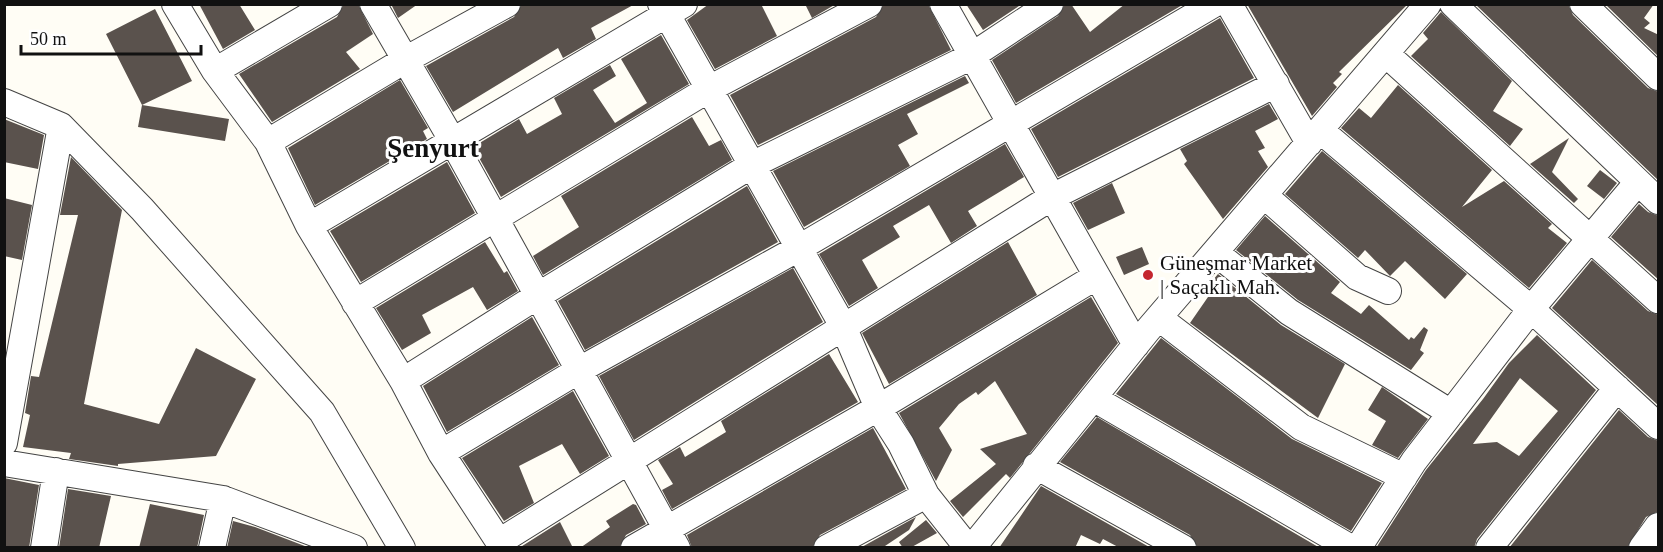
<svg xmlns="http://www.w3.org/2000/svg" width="1663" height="552" viewBox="0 0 1663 552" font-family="'Times New Roman',serif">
	<rect width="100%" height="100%" fill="#fffdf5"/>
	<path fill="#5a524d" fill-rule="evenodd" d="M199,4H239L255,30L223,49Z
		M344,4H358L373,34L346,52L360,69L272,122L239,74L337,17Z
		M391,4H418L398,18Z
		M522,4H635L591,28L596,39L563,58L558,48L453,112L426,66L514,17Z
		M709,4H761L777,36L715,69L687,20Z
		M805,4H836L812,18Z
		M884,4H928L951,50L758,145L730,95L876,17Z
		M966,4H1022L983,30Z
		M1065,4H1071L1090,32L1125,4H1184L1016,103L992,60L1058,16Z
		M1247,4H1408L1339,72L1342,74L1333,83L1337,87L1312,116Z
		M1475,4H1568L1573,15L1648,88L1659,92V181Z
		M1605,4H1654L1644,18L1650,23L1644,28L1659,35V57Z
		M155,9L192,81L142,105L106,34Z
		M1441,12L1512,81L1493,111L1523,129L1510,146L1411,56L1428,39L1423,33Z
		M1220,18L1254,78L1058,177L1031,129Z
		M661,35L689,84L501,197L473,147L519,119L527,134L562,114L554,98L610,65L616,76L593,90L615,123L647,103L621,59Z
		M965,76L969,83L907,114L918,134L898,145L910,166L804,227L773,171Z
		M400,80L428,128L423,131L427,139L315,205L288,148Z
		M1398,85L1492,170L1462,207L1504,181L1552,224L1548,228L1567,243L1529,288L1341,128L1359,108L1371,118Z
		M1269,104L1278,119L1255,131L1265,148L1258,151L1268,167L1223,219L1184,164L1187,161L1180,149Z
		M142,105L229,119L225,141L138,127Z
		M692,117L709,146L721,140L732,160L543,275L533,256L579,227L561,196Z
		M4,119L44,135L38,169L4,162Z
		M1569,138L1552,172L1578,199L1574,203L1530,164Z
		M1005,144L1024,177L968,211L977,226L951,243L929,205L893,226L900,237L862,260L878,288L849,306L819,254Z
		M1322,151L1467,274L1445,299L1405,261L1390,276L1365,250L1358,258L1285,194Z
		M71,157L122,210L84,404L159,424L196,348L256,379L216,456L118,464V466L69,459L71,453L23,447L30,415L25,413L31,376L39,377L78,215H60Z
		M447,162L475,213L361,282L330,231Z
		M1600,170L1617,183L1604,199L1587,186Z
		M1112,183L1125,213L1088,230L1073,203Z
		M747,186L778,242L585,350L558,301Z
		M4,198L32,205L22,260L4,256Z
		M1639,204L1648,212L1659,216V280L1611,237Z
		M1265,216L1340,282L1331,293L1361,314L1369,305L1409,340L1411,337L1414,339L1424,327L1428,330L1420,350L1424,353L1411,370L1298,300L1236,250Z
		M485,242L504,273L507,271L518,291L487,310L473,287L422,315L431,333L402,350L376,308Z
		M1008,242L1037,295L889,384L862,333Z
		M1142,247L1149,264L1124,275L1116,257Z
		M1592,260L1648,311L1659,315V406L1552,308Z
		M793,268L823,322L634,440L599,376Z
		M1218,274L1281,325L1345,364L1318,418L1190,323L1208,297L1202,293Z
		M1091,297L1118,343L1010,478L1006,474L963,517L950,501L996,464L980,449L1027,434L995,381L978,395L976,392L959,404L939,428L952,450L936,481L899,413Z
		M532,317L559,365L447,432L423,386Z
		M1537,335L1596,390L1477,539L1474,548H1376L1426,470L1483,399L1509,363ZM1520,378L1558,411L1519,456L1497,442L1473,444Z
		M1161,338L1292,439L1382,483L1351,531L1116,394Z
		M829,354L858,402L672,509L662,490L673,484L658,460L680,447L685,457L726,432L721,421Z
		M1382,387L1428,419L1398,458L1372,445L1386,421L1368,410Z
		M573,391L609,456L580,474L562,444L519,466L534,503L504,521L462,458Z
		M1619,410L1648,437L1659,441V511L1646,517L1627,548H1509Z
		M1097,417L1320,548H1198L1190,535L1060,462Z
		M873,428L906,489L820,535L812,548H692L687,535Z
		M4,478L39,485L29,548H4Z
		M1041,486L1151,548H1120L1103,539L1100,544L1081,535L1075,548H999Z
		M68,489L111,496L99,548H59Z
		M150,504L204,515L197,548H139Z
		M633,504L636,505L646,524L626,535L619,548H580L610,527L606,521Z
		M916,517L909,530L882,548H860Z
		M926,520L937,533L910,548H903L899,542Z
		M233,521L255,527L310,548H227Z
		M560,522L573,548H519Z"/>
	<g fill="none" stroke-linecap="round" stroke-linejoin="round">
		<g stroke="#444" stroke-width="28">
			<path id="minor" d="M175,4L215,71L268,142L309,226L403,381L441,453L503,548
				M373,4L452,140L677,548
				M661,4L843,326L878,408L901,444L926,495L968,548
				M943,4L1136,345
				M1229,4L1309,143
				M1453,4L1658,201
				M1583,4L1658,77
				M1386,54L1658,300
				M215,71L329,4
				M4,102L61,126L142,209L322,412L402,548
				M1320,130L1531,309L1658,426
				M268,142L405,60L507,4
				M1265,196L1357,277L1388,291
				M309,226L684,4
				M1216,253L1289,312L1451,413
				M355,303L709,89L869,4
				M1159,318L1301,427L1404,477
				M403,381L539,295L752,165L970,57L1050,4
				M1093,398L1351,548
				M4,443L61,126
				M441,453L581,369L799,248L1214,4
				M4,463L223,499L354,548
				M1036,466L1183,548
				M499,542L1052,197L1276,84
				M44,548L56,471
				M212,548L223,499
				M634,548L878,408L1097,276
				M827,548L926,495
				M972,548L1147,331L1428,4
				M1358,548L1414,461L1531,309L1637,183
				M1489,548L1617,388
				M1642,548L1658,526"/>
		</g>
		<use href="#minor" stroke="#fff" stroke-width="26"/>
	</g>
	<circle fill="#c4262e" stroke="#fff" stroke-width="2" cx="1148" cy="275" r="6"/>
	<g text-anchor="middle" stroke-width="6" stroke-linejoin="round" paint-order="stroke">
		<g font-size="21" fill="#111" stroke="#fff" text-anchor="start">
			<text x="1160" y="270">Güneşmar Market<tspan x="1160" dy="24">| Saçaklı Mah.</tspan></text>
		</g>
		<g font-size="27" font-weight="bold" fill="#111" stroke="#fff">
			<text x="433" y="157">Şenyurt</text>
		</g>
	</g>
	<rect width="1663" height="552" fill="none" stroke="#111111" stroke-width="12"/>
	<path d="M21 45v9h180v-9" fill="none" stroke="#111111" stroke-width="3"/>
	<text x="30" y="45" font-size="18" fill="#111111" stroke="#ffffff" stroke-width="4.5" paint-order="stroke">50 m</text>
</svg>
